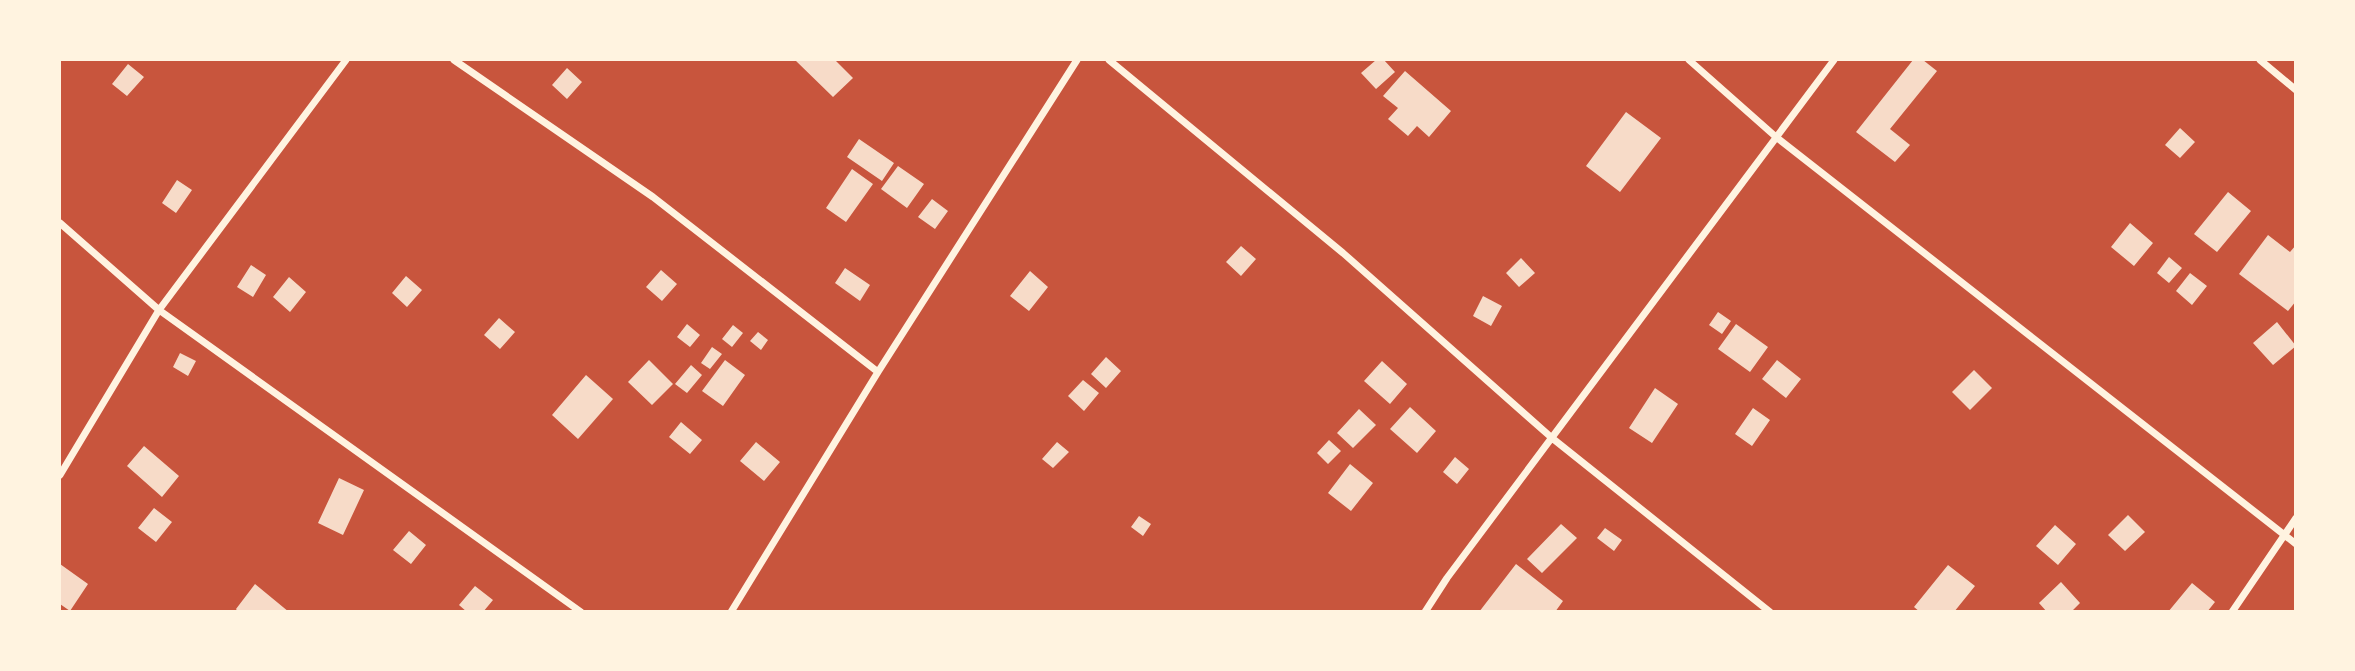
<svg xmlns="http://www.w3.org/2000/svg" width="2355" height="671" viewBox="0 0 2355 671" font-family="Arial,sans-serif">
	<rect width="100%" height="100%" fill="#c8553d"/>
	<path fill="#f7dbc8" d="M795,60H835L853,78L833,97Z
		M1376,60H1384L1395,72L1376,89L1361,73Z
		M1913,60H1923L1937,71L1890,129L1910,145L1895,162L1856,132Z
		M128,64L144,77L127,96L112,84Z
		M567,68L582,82L567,99L552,85Z
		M1405,71L1451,111L1429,137L1417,126L1408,136L1388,119L1398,108L1383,96Z
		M1626,112L1661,138L1620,192L1586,166Z
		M2180,128L2195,142L2180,158L2165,145Z
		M859,139L894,163L882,181L847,157Z
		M898,166L924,184L907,208L881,189Z
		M852,169L873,184L846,222L826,208Z
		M177,180L192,190L176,213L162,203Z
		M2228,192L2251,211L2217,252L2194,234Z
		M932,199L948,211L935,229L918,217Z
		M2130,223L2153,243L2134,266L2111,247Z
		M2268,235L2290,252L2296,245V301L2288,311L2239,274Z
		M1241,246L1256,259L1241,276L1226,262Z
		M2169,257L2182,268L2169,283L2157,273Z
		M1521,258L1535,273L1519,287L1506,273Z
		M251,265L266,275L253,297L237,287Z
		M845,268L870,285L860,301L835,283Z
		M661,270L677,284L662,301L646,287Z
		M1030,271L1048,287L1029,311L1010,296Z
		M2190,273L2207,286L2192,305L2176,291Z
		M406,276L422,290L407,307L392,293Z
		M289,277L306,292L290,312L273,297Z
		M1483,296L1502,306L1491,326L1473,316Z
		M1718,312L1731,321L1722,334L1709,325Z
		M499,318L515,332L500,349L484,335Z
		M2277,322L2296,346L2273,365L2253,343Z
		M687,324L700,335L690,347L677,337Z
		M1736,324L1768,347L1750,372L1718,349Z
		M733,325L743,333L732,347L722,339Z
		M758,332L768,340L761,350L750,341Z
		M712,347L722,354L710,369L701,363Z
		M180,353L196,361L188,376L173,367Z
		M1106,357L1121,371L1106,388L1091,374Z
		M649,360L673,384L652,405L628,382Z
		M725,360L745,375L723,406L702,391Z
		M1777,360L1801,379L1786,398L1762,379Z
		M1382,361L1407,384L1390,404L1364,381Z
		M691,365L702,375L687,393L675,384Z
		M1974,370L1992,388L1970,410L1952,392Z
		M586,375L613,399L578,439L552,415Z
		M1083,380L1099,393L1084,411L1068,396Z
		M1655,388L1678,404L1652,443L1629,428Z
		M1410,407L1436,431L1417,453L1390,429Z
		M1753,408L1770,420L1752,446L1735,434Z
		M1359,409L1376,425L1353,448L1337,433Z
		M681,422L702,440L690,454L669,437Z
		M1329,440L1341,451L1328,464L1317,453Z
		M756,442L780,462L764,481L740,461Z
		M1057,442L1069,452L1053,468L1042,459Z
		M144,446L179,476L162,497L127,466Z
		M1455,457L1469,469L1457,484L1443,472Z
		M1350,464L1373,483L1351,511L1328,493Z
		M339,478L364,490L343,535L318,523Z
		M154,508L172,522L156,542L138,528Z
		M2128,515L2145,532L2125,551L2108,535Z
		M1139,516L1151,524L1143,536L1131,527Z
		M1561,524L1577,538L1542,573L1527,559Z
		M2055,525L2076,544L2058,565L2036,546Z
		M1605,528L1622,540L1614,551L1597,538Z
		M409,531L426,545L411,564L393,550Z
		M60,564L88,584L70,611L60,604Z
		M1516,564L1563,601L1555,612H1479Z
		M1948,565L1975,586L1954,612H1920L1914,607Z
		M2061,582L2080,603L2071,612H2047L2039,603Z
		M2192,583L2215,602L2207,612H2168Z
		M255,584L289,612H238L236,609Z
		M475,586L493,600L483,612H467L459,605Z"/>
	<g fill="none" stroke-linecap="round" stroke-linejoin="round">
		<path stroke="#fff3e0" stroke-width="7" d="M454,60L653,197L878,372
			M1109,60L1343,253L1552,438L1770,612
			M1689,60L1776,137L2296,544
			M2260,60L2296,90
			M60,223L159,310L581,612
			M60,475L159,310L346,60
			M731,612L878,372L1077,60
			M1425,612L1447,578L1834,60
			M2232,612L2296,518"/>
	</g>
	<rect width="2355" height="671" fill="none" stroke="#fff3e0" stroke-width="122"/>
</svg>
